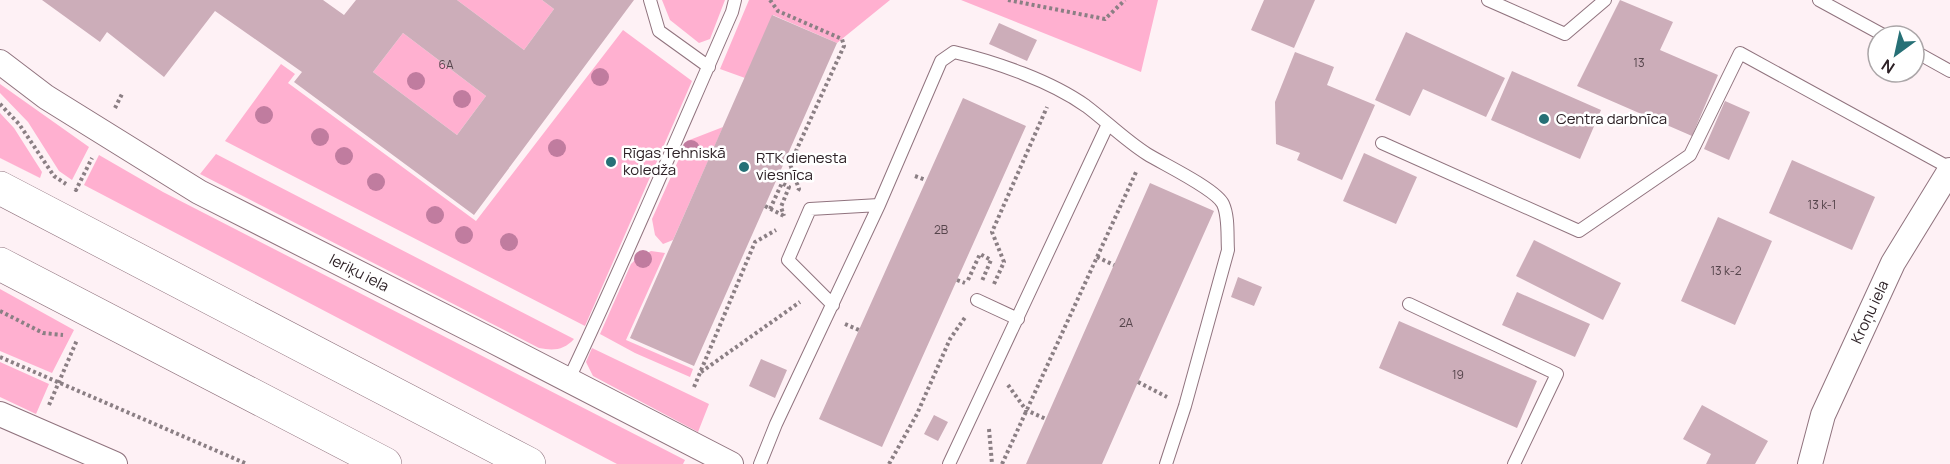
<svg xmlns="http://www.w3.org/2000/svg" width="1950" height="464" viewBox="0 0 1950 464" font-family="Manrope,sans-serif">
	<rect width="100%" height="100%" fill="#fef1f5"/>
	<path fill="#ffb0d0" d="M457,0H542L554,9L524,50Z
		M662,0H725L710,39L699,43L670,20Z
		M749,0H890L837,43L773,15L745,78L720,69Z
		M961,0H1158L1141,72Z
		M623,30L692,81L585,326L225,141L281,64L295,74L288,83L476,221Z
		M403,33L486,96L457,135L373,72Z
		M0,84L89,147L72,180L59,171L28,122L0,93Z
		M0,113L14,128L42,172L40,178L0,158Z
		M723,127L673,240L663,244L655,235L652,219L687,141Z
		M216,154L574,339C564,350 554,351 539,348L200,174Z
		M99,155L163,192L685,460L683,464H617L84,185Z
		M651,251L665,253L626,340L693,369L690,377L635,353L600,334L631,264L638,257Z
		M0,289L74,330L52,373L0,351Z
		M592,348L709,404L698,432L593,376L586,362Z
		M0,362L49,384L36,414L0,397Z"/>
	<path fill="#ccadb9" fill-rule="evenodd" d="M42,0H323L344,15L356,0H457L524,50L554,9L542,0H634L474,215L294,82L302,72L215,11L164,77L107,32L100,42ZM403,33L486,96L457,135L373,72Z
		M1264,0H1315L1294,48L1251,30Z
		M1620,0L1673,22L1660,50L1718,75L1692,136L1577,86Z
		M772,15L837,43L694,366L630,338Z
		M999,23L1037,40L1027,61L989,44Z
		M1406,32L1505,78L1486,117L1423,89L1410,116L1375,100Z
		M1295,52L1334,67L1327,85L1375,105L1342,180L1297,160L1300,153L1276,144L1275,102Z
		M1512,71L1601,110L1580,159L1491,120Z
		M963,98L1026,126L882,447L819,419Z
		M1725,101L1750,112L1729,160L1704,149Z
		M1364,153L1417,177L1396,224L1343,201Z
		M1792,160L1875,197L1852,250L1769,213Z
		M1150,183L1214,211L1138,382L1102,464H1026Z
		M1718,217L1772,241L1735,325L1681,301Z
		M1534,240L1621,283L1603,320L1516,276Z
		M1238,277L1262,287L1254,306L1231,297Z
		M1517,292L1590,324L1575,357L1502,325Z
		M1399,321L1537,381L1517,428L1379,368Z
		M761,359L787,370L775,398L749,386Z
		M1702,405L1768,441L1755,464H1706L1711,454L1683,439Z
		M934,415L948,422L938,441L924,434Z"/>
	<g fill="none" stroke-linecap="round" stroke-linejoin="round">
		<g stroke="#90737e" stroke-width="14">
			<path id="lane" d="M650,0L659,31L709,67
				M1488,0L1565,34L1605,0
				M1819,0L1885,36
				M1914,51L1950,71
				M1382,143L1579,231L1690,155L1740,53L1950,168
				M977,300L1018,319
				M1409,304L1557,374L1514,464
				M833,305L788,260L810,209L879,205
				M568,381C626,259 678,135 732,12L735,0
				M760,464L776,424L879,205L941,61L954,52C996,62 1051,81 1086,106C1106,121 1125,140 1147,154C1163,164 1216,189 1223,204C1229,217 1227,236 1228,250L1185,406L1166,464
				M949,464L1108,124"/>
		</g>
		<g stroke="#90737e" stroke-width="26">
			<path id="street" d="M0,62L46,97L199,192L491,340L731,464
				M0,414L115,464
				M1810,464L1823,415L1893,263L1950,170"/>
		</g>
		<g stroke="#90737e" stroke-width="34">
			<path id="primary" d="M0,188L529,464
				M0,264L385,464"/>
		</g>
		<path stroke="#8b7f84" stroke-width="4" stroke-dasharray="3 3" stroke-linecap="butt" d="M770,0L778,11L842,39L844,46L790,164L799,189L797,192
			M1008,0L1105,19L1125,0
			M0,104L19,124L54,176L66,184
			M115,108L123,92
			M915,176L926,180
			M75,189L76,190L92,158
			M765,206L784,216
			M770,209L782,183L789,187L781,207L784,216
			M1097,257L1114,265
			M957,280L965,283
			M968,280L980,254L991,260L982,281
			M994,284L1004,262L992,232L1047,107
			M0,311L43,333L63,335
			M845,324L859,330
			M0,357L247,464
			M701,372L800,302
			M1138,382L1167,397
			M1008,385L1026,410L1046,419
			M694,387L755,242L776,230
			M49,405L77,340
			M989,429L992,464
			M889,464L917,414L950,339L966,316
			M1002,464L1137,170"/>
		<use href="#lane" stroke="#fff" stroke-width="12"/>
		<use href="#street" stroke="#fff" stroke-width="24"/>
		<use href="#primary" stroke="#fff" stroke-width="33"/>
	</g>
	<g fill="#c07c9f">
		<circle cx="600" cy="77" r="9"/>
		<circle cx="416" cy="81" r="9"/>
		<circle cx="462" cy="99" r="9"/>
		<circle cx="264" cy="115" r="9"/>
		<circle cx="320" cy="137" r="9"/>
		<circle cx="557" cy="148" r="9"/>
		<circle cx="691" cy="149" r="9"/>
		<circle cx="344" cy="156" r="9"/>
		<circle cx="376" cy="182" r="9"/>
		<circle cx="435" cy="215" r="9"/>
		<circle cx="464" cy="235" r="9"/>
		<circle cx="509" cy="242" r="9"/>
		<circle cx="643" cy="259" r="9"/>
	</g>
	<g fill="#267076" stroke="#fff" stroke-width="2">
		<circle cx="1544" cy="119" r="6"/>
		<circle cx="611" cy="162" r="6"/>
		<circle cx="744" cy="167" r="6"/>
	</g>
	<g text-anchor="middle" stroke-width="5" stroke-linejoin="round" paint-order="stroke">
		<g font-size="12" fill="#55444b">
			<text x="1639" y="67">13</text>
			<text x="446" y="69">6A</text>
			<text x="1822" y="209">13 k-1</text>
			<text x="941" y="234">2B</text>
			<text x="1726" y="275">13 k-2</text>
			<text x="1126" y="327">2A</text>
			<text x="1458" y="379">19</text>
		</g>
		<g font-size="15" fill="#2d2126" stroke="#fff" text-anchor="start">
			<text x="1556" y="124">Centra darbnīca</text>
			<text x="623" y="158">Rīgas Tehniskā<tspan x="623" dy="17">koledža</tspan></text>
			<text x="756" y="163">RTK dienesta<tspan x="756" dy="17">viesnīca</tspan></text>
		</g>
		<g font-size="15" fill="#2d2126" stroke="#fff">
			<text transform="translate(359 273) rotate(27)" y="5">Ieriķu iela</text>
			<text transform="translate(1870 312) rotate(-65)" y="5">Kroņu iela</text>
		</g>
	</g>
	<g transform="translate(1896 54) rotate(213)"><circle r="28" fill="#ffffff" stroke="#aba6a8" stroke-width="1.5"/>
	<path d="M0-4.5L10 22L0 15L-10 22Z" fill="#267076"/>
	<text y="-9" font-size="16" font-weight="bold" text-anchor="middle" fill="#2d2126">N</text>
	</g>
</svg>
